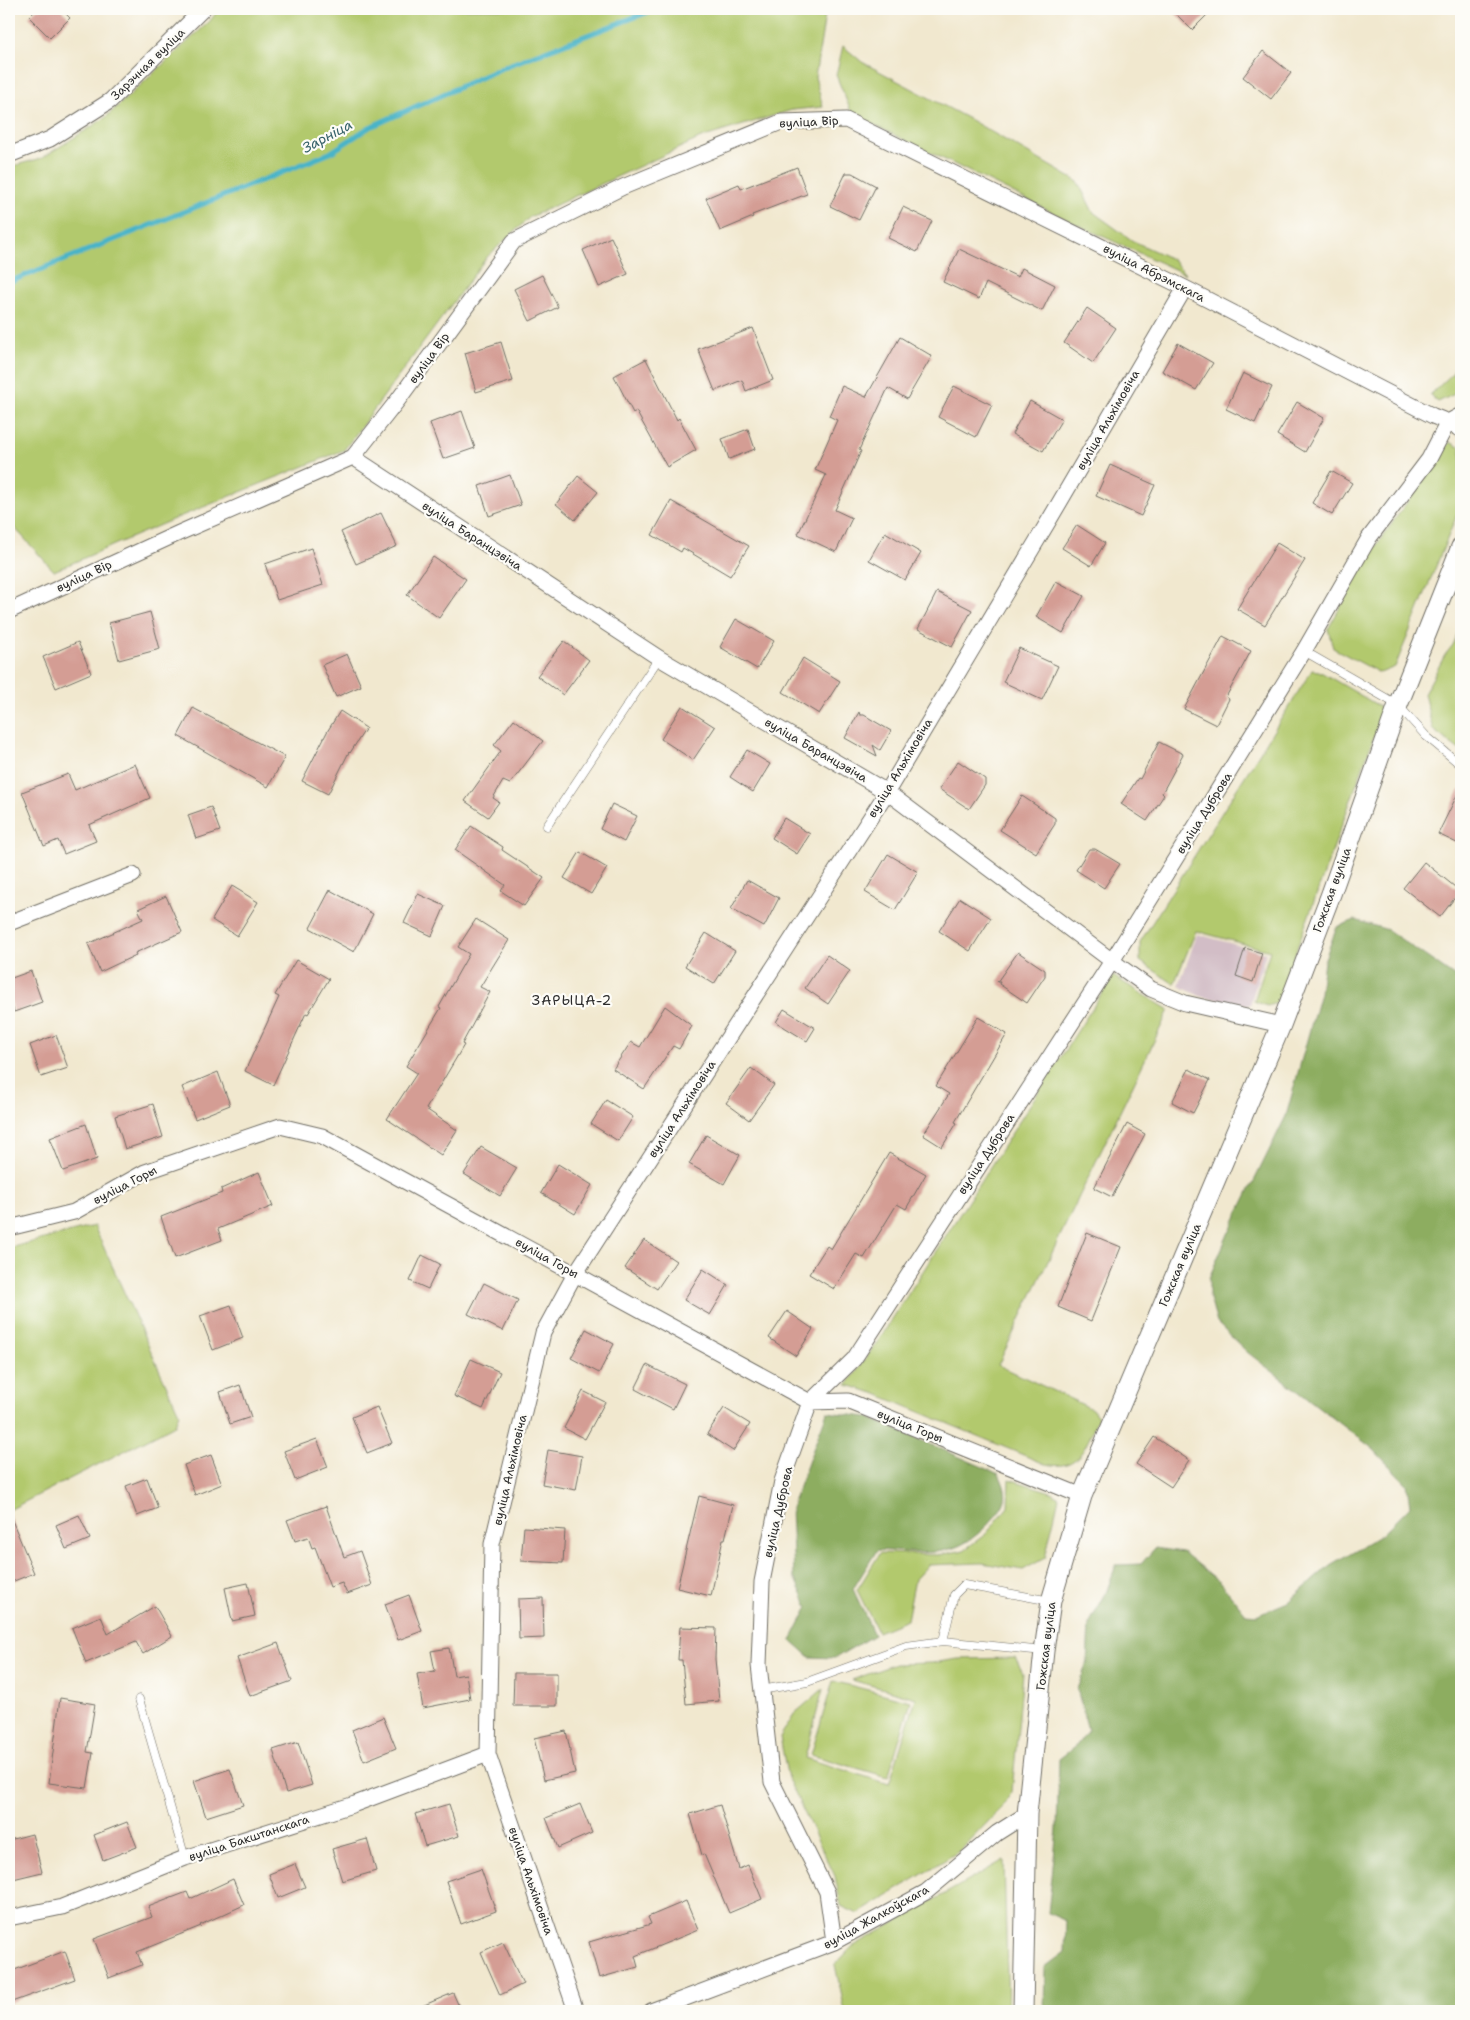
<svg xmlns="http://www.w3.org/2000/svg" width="1470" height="2020" viewBox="0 0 1470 2020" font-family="'Shantell Sans',sans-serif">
	<rect width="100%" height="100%" fill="#fdfcf7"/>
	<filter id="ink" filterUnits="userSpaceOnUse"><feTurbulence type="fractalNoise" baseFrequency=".02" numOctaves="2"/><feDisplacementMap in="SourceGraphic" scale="10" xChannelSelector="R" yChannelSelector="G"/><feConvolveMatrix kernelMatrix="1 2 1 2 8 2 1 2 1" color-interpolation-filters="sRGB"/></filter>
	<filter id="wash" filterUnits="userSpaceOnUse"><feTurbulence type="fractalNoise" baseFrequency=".0096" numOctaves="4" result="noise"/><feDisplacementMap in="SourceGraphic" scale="20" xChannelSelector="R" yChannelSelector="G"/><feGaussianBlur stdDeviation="1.12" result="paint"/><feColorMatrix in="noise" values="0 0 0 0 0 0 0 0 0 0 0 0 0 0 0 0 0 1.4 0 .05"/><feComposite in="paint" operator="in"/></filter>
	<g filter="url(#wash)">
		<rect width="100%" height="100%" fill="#f1e8cf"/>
		<path fill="#d2bdc6" d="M1197,934L1266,953L1250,1005L1202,997L1179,986Z"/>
		<path fill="#b2c96d" stroke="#6e7a4c" d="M219,9H826L815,77L823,107L792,110L701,138L530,217L486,258L344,450L174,519L54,571L13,526L9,527V167L42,158L105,118L210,21Z
			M843,46L862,62L969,119L1078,182L1093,212L1133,241L1172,259L1185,274L1078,225L852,114L836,75Z
			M1461,357V391L1438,402L1430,395L1452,374Z
			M1450,442L1461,448V505L1395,667L1380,673L1333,648L1328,629L1368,557Z
			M1461,624V751L1433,730L1424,694L1445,655L1453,645Z
			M1312,670L1319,671L1384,709L1277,1003L1267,1006L1254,1001L1270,951L1196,931L1174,984L1140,961V942Z
			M1113,976L1169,1010L998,1365L1092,1409L1098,1417C1086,1445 1081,1472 1045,1464L874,1393L847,1385L878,1341Z
			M94,1226L179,1413L175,1425L9,1510V1248Z
			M1009,1479L1051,1492L1059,1497L1045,1558L1023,1570L982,1563L928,1565L915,1579L907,1620L878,1632L857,1590L880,1553L939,1555L964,1550L986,1534L1008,1507Z
			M1015,1658L1023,1673L1012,1792L1002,1807L961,1850L858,1914L841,1906L835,1876L788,1779L780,1737L794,1714L823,1689L805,1758L889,1784L916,1698L852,1680L895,1664L932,1663L958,1659Z
			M833,1681L911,1701L888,1777L811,1755Z
			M1004,1860L1008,2011H845L835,1965L852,1947Z"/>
		<path fill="#8dad60" stroke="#5c6c46" d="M1355,920L1388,930L1461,981V2011H1044L1045,1967L1065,1952L1066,1921L1048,1913L1057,1829L1059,1759L1077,1745L1088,1730L1077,1689L1087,1663L1089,1624L1106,1593L1116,1565L1141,1564L1155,1548L1183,1552L1221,1583L1246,1614L1257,1615L1290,1601L1330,1565L1381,1535L1410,1506L1407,1484L1372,1448L1247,1352L1217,1323L1209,1295V1278L1228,1234L1286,1116L1320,993L1324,961L1337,927Z
			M827,1412L867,1417L999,1474C1009,1495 1008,1501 993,1519C956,1561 928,1553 877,1550L853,1589L874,1635L835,1658L810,1657L791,1640L808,1607L794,1577L791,1508Z"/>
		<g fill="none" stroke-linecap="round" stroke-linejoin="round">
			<path stroke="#4ab4c8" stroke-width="5.5" d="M9,282L330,153L368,128L506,66L656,9"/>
		</g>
		<g id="blocks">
			<path fill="#d49d94" d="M37,9H61L70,18L50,38L29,17Z
				M1171,9H1213L1192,30Z
				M1263,51L1291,73L1271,99L1243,77Z
				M797,167L807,194L752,215L753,217L720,231L706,198L739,184L741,189Z
				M846,173H852L876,186L859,220L830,206Z
				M903,207L932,221L917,252L888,238Z
				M611,237L628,274L599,287L583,250Z
				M959,249L1018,277L1022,268L1055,285L1042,311L986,283L979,299L943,282Z
				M542,275L558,307L530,321L514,289Z
				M1087,308L1116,328L1093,363L1064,343Z
				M753,328L773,380L746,391L742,380L715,391L698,349Z
				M900,337L932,356L907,399L888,388L859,450L861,451L835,510L852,518L836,552L798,534L826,475L815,470L837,420L829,416L842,386L866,397Z
				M501,342L513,381L476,392L465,353Z
				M1178,343L1213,363L1196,390L1162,371Z
				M646,359L677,420L679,418L696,450L667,467L636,411L633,413L614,376Z
				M1243,373L1272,387L1255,423L1226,409Z
				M954,386L992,405L976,437L938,417Z
				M1030,401L1062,419L1043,451L1012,434Z
				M1297,402L1324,418L1305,452L1277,435Z
				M462,411L475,448L443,459L430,423Z
				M748,429L755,449L729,459L722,439Z
				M1110,465L1155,485L1141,516L1096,496Z
				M1331,471L1352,483L1332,515L1312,503Z
				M510,475L521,505L489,516L479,486Z
				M578,476L598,492L575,520L556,504Z
				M671,501L749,546L730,576L683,548L681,552L652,535Z
				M381,513L397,546L356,564L341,532Z
				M1077,525L1105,543L1091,566L1062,548Z
				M885,532L921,553L905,580L869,560Z
				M1277,543L1305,560L1265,625L1237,609Z
				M311,548L323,585L277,600L265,564Z
				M433,557L466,579L439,618L407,595Z
				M1056,581L1084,596L1063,633L1036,617Z
				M937,592L972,610L952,647L918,629Z
				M150,612L160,649L119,660L109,623Z
				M736,619L774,641L757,669L720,647Z
				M1223,636L1251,651L1226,697L1229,699L1216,725L1184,709Z
				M564,641L589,660L563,695L537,676Z
				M78,642L91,673L56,688L43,657Z
				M1019,648L1058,666L1042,700L1003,682Z
				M347,654L361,686L336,697L322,665Z
				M803,658L840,681L819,714L783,692Z
				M682,706L715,727L693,760L661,739Z
				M193,708L285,757L268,787L178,736Z
				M340,711L366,728L350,753L349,752L328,794L302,781L327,732Z
				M859,712L860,715H864L891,731L880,750L873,745L877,756L845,738Z
				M514,719L543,741L510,784L503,781L493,798L499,802L488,817L465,801L501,751L494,745Z
				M1159,742L1183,754L1162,793L1164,795L1147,821L1121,804L1138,778L1140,779Z
				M747,750L770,764L753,792L730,777Z
				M958,761L985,779V785L969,809L939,789Z
				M135,764L150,798L89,825L96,841L64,854L58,840L44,846L22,792L68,774L75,790Z
				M1461,787V845L1438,834Z
				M1022,796L1055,818V824L1036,853L1000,830Z
				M612,804L637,816L624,842L600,829Z
				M211,807L220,831L196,839L188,815Z
				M784,818L810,834L797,854L772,838Z
				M471,826L503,847L502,850L544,878L524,906L501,891L505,885L455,850Z
				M1089,849H1095L1120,864L1104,888L1076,870Z
				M580,852L607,868L591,894L564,878Z
				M888,854L918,872L895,910L865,892Z
				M1424,862L1460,891L1440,917L1403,888Z
				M747,880L779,898L764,927L731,909Z
				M232,886L258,902L237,936L212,920Z
				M330,890L373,914L354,952L310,928Z
				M418,894L445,906L432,936L404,923Z
				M166,896L182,932L135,953L136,955L100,972L88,944L143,919L138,909Z
				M960,898L991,918L970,951L939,931Z
				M476,919L509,940L480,987L490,992L462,1044L464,1045L426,1109L457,1130L441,1155L387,1119L417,1073L406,1066L441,1008L439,1007L469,954L458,947Z
				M706,933L735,951L714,984L685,966Z
				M1245,948L1262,953L1253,982L1236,976Z
				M1018,952L1045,970V976L1027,1003L999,984L1000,982H997Z
				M827,955L850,971L828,1004L805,988Z
				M296,960L329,979L308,1014L306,1013L273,1085L245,1071L279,997L275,995Z
				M31,971L42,1002L14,1012L9,996V979Z
				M665,1006L692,1026L679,1049L673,1046L644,1089L613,1069L631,1042L640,1047Z
				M784,1009L815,1028L807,1041L776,1022Z
				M978,1017L1007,1034L955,1122L957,1123L942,1147L923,1135L949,1094L936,1086Z
				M56,1035L68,1068L41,1077L30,1045Z
				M751,1068L774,1085L749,1120L726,1103Z
				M1189,1069L1210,1080L1193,1113L1172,1102Z
				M218,1072L230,1105L195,1119L182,1087Z
				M606,1100L633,1117L618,1141L591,1124Z
				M153,1104L163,1137L125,1149L115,1116Z
				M86,1124L97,1159L63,1171L50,1138Z
				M1127,1124L1145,1134L1112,1197L1094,1188Z
				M706,1135L740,1155L724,1184L689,1164Z
				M481,1147L517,1168L500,1196L464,1174Z
				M889,1153L926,1174L906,1209L897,1204L864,1258L856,1254L834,1289L809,1274L827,1246L831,1249Z
				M558,1164L592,1185L575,1214L541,1193Z
				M259,1172L273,1206L218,1229L222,1240L175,1258L161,1217L222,1193L221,1189Z
				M1087,1233L1121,1247L1091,1321L1058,1307Z
				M644,1240L676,1261L657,1289L625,1268Z
				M422,1255L440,1264L428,1289L410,1281Z
				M703,1269L728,1285L710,1315L684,1300Z
				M484,1283L518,1300L503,1331L468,1314Z
				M231,1305L243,1338L213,1350L200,1316Z
				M787,1311L813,1329L796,1356L769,1338Z
				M586,1329L614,1344L599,1373L571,1358Z
				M471,1359L500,1372L483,1409L454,1396Z
				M647,1365L685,1384L673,1409L635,1389Z
				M240,1385L251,1417L230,1424L220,1392Z
				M583,1391L605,1402L585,1439L564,1428Z
				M377,1407L392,1443L367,1453L352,1417Z
				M724,1408L750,1424L733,1451L707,1434Z
				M1154,1437L1189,1460L1171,1487L1136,1464Z
				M317,1439L328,1467L295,1480L284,1451Z
				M548,1450L582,1456L576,1490L542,1484Z
				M211,1455L222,1484L195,1495L184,1465Z
				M147,1478L158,1508L137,1516L126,1486Z
				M699,1496L733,1505L725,1539H723L711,1596L677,1588Z
				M326,1506L344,1557L360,1551L372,1585L347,1594L342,1583L330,1587L315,1547L312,1548L308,1537L295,1541L287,1520Z
				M9,1513L34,1573L9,1583Z
				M79,1515L90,1539L66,1549L56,1525Z
				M524,1527L565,1530L563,1563L521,1561Z
				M248,1583L255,1616L232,1621L225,1588Z
				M409,1595L422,1631L398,1640L385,1604Z
				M543,1598L544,1638L519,1639L518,1599Z
				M155,1606L172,1636L143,1654L136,1642L86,1663L72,1628L101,1616L108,1634Z
				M680,1627L716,1628L715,1659L719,1701L686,1704L682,1660H678Z
				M278,1643L292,1681L250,1696L237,1658Z
				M449,1648L454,1676L466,1674L470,1699L423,1708L417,1674L435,1671L431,1651Z
				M514,1673H557V1706H513Z
				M60,1698L95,1704L87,1752L93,1753L87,1788L49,1783Z
				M383,1717L396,1748L364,1761L352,1730Z
				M566,1731L575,1773L544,1780L534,1738Z
				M298,1742L312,1785L286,1793L273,1750Z
				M230,1769L243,1805L206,1817L194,1781Z
				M449,1804L459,1836L425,1846L415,1814Z
				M580,1804L592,1833L558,1848L546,1818Z
				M720,1805L739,1869L748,1865L762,1899L729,1913L704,1854L702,1855L690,1814Z
				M127,1822L137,1847L103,1860L94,1835Z
				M32,1834L42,1872L9,1880V1840Z
				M367,1839L376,1871L342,1881L332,1849Z
				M295,1864L305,1887L278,1898L269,1874Z
				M481,1869L496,1911L461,1924L446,1881Z
				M233,1879L244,1905L200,1925L201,1926L137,1952L142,1965L109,1978L94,1939L152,1917L148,1907L187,1892L190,1899Z
				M686,1901L698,1930L635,1956L638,1967L599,1978L589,1942L651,1924L648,1917Z
				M503,1942L523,1984L500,1995L481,1952Z
				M65,1951L75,1979L9,2003V1972Z
				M453,1993L461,2011H410Z"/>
		</g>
	</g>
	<g filter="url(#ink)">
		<use href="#blocks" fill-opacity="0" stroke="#706d64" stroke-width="1"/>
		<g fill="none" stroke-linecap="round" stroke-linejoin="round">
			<g stroke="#706d64" stroke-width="9">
				<path id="service" d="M1304,651L1398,705L1426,736L1461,765
					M547,826L659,658
					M943,1641L954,1595L964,1585L1051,1601
					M761,1690L807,1682L906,1646L943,1641L1044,1651
					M139,1699L185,1858"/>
			</g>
			<g stroke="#706d64" stroke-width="17">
				<path id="minor" d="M9,155L50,139L110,101L203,9
					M353,457L659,658L887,792L1112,961L1151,989L1185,1003L1281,1025
					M9,611L179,533L353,457L398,400L514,241L623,187L781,122L846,120L1185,288L1433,416L1448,422L1461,415
					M9,923L133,875
					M9,1228L74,1212L145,1172L280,1126L322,1136L810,1402L848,1401L1082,1496
					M9,1918L62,1907L185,1858L355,1804L488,1754
					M834,1942L827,1892L772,1782L759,1665L762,1582L782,1481L810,1402L854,1359L1112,961L1304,651L1369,538L1429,459L1448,422L1461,430
					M576,2011L488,1754L492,1544L543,1333L575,1274L887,792L1051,517L1185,288
					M651,2011L834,1942L926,1892L997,1833L1027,1814"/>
			</g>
			<g stroke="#706d64" stroke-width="21">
				<path id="tertiary" d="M1023,2011L1027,1814L1044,1651L1051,1601L1082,1496L1281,1025L1331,894L1398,705L1461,547"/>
			</g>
			<use href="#service" stroke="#fff" stroke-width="8"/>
			<use href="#minor" stroke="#fff" stroke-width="15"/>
			<use href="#tertiary" stroke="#fff" stroke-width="19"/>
		</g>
	</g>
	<g text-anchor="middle" stroke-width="4.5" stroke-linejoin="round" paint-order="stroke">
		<g font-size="12" fill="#2b2b2b" stroke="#fdfcf7">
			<text transform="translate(148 64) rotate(-44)" y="4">Зарэчная вуліца</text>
			<text transform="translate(809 122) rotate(-3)" y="4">вуліца Вір</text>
			<text transform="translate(1154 273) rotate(27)" y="4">вуліца Абрэмскага</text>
			<text transform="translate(429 358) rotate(-54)" y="4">вуліца Вір</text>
			<text transform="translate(1108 420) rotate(-60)" y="4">вуліца Альхімовіча</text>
			<text transform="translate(472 536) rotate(33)" y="4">вуліца Баранцэвіча</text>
			<text transform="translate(84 576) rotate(-25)" y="4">вуліца Вір</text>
			<text transform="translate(816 750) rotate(30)" y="4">вуліца Баранцэвіча</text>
			<text transform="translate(900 768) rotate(-59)" y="4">вуліца Альхімовіча</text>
			<text transform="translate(1204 813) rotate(-58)" y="4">вуліца Дуброва</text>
			<text transform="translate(1332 890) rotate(-70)" y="4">Гожская вуліца</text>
			<text transform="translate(682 1109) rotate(-57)" y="4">вуліца Альхімовіча</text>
			<text transform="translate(986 1154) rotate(-57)" y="4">вуліца Дуброва</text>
			<text transform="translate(125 1185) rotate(-27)" y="4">вуліца Горы</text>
			<text transform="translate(547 1258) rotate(29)" y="4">вуліца Горы</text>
			<text transform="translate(1180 1265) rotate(-67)" y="4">Гожская вуліца</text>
			<text transform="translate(910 1426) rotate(22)" y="4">вуліца Горы</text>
			<text transform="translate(510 1470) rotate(-77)" y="4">вуліца Альхімовіча</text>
			<text transform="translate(778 1512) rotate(-77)" y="4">вуліца Дуброва</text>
			<text transform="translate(1046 1646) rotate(-83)" y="4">Гожская вуліца</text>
			<text transform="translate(249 1838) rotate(-18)" y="4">вуліца Бакштанскага</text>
			<text transform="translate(531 1881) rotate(71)" y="4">вуліца Альхімовіча</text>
			<text transform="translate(876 1917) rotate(-29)" y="4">вуліца Жалкоўскага</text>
		</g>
		<g font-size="14" font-style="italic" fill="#37626a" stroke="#fdfcf7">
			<text transform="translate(327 136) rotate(-28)" y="5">Зарніца</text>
		</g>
		<g font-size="14" letter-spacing="1" fill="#2b2b2b" stroke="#fdfcf7">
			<text x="572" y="1005">ЗАРЫЦА-2</text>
		</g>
	</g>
	<rect width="1470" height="2020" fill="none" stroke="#fdfcf7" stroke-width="30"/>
</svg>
